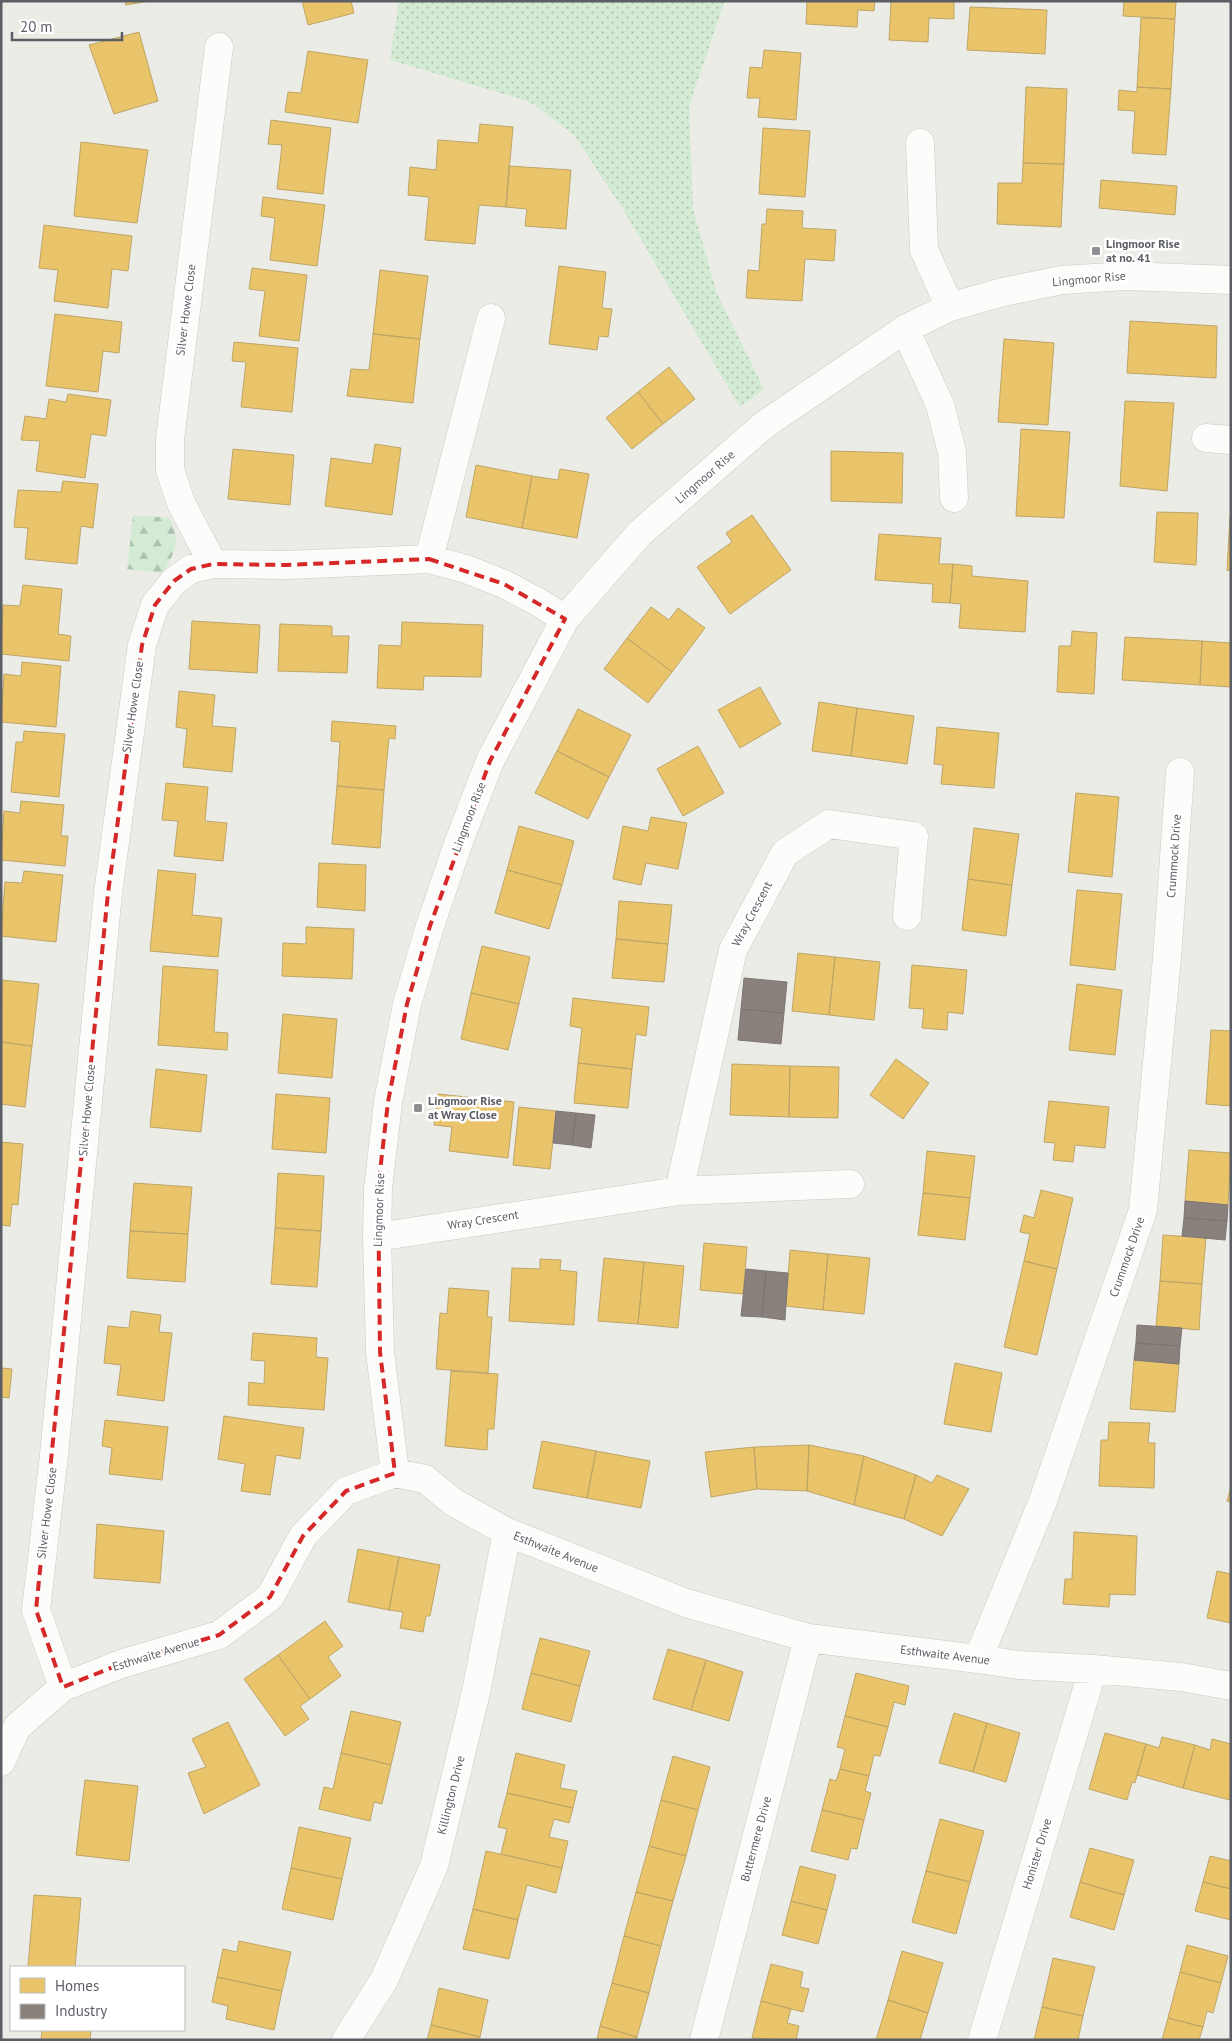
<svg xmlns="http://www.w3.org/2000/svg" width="1232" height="2041" viewBox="0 0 1232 2041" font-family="'PT Sans',sans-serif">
	<defs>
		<pattern id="forest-firs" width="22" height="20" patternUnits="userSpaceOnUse" patternTransform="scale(1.25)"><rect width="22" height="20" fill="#d3ead4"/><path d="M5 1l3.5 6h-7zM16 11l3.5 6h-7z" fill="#aec1b0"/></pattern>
		<pattern id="park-dots" width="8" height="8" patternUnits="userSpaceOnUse" patternTransform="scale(1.25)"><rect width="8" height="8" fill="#d3ead4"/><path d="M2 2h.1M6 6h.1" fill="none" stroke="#aec1b0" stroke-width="1.8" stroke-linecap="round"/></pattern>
	</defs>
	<rect width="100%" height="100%" fill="#ecece6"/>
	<path fill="url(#forest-firs)" d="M133,515L170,518C181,543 175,551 163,573L127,569Z"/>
	<path fill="url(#park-dots)" d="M399,1H725L689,106L693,209L717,293L764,389L740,407L624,211L574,135L535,105L521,99L390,60Z"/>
	<path fill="#e9c46a" stroke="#bea568" d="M125,1H149L126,5Z
		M302,1H351L354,13L308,25Z
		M807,1H875L874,11L858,10L857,27L806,24Z
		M891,1H954V19L929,18L928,42L889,40Z
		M1124,1H1176L1175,19L1123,16Z
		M970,7L1047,10L1045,54L967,50Z
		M1141,18L1175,19L1171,89L1137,87Z
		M139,32L158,101L114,114L89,45Z
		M764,50L801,53L796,120L758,117L760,98H747L750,67L762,68Z
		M308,51L368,60L358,123L285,112L288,92L301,93Z
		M1026,87L1067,89L1064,164L1023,163Z
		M1137,87L1171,89L1166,155L1132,153L1135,111L1118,110L1119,90L1137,92Z
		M271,120L331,128L323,194L277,189L282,145L268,144Z
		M480,124L513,127L506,207L479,205L475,244L425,240L429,197L408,195L410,167L436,170L438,140L478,143Z
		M763,128L810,131L805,197L759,194Z
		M81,142L148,150L137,223L74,216Z
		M1023,163L1064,164L1061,227L997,224L998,183H1022Z
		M509,166L571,170L566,229L525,226L527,209L506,207Z
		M1101,180L1177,186L1175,215L1099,208Z
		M263,197L325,205L317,266L270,260L275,218L261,216Z
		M767,209L803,211L802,228L836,230L834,261L805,259L802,301L746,298L748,270L759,271L762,224H766Z
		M44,225L132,236L128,271L112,269L108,308L54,301L58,270L39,268Z
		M559,266L606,272L602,308L612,309L608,337L599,336L597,350L549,344Z
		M252,268L307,275L299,341L259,336L265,291L249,289Z
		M380,270L428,276L420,339L373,334Z
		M55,314L122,322L119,353L103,351L98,392L46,386Z
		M1130,321L1217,326L1216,378L1127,373Z
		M373,334L420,339L413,403L347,396L351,369L369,370Z
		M1004,339L1054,343L1048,425L998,422Z
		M234,342L298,348L292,412L241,407L246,362L232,361Z
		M669,367L695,399L663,424L638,392Z
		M638,392L663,424L632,449L606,418Z
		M68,394L111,400L106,436L91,434L85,478L36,471L40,441L21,440L25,416L46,419L49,399L66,402Z
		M1125,401L1174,403L1167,491L1120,486Z
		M1021,429L1070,432L1064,518L1016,516Z
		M375,444L401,448L392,515L325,506L331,458L372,464Z
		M233,449L294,455L290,505L228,499Z
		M831,451L903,453L902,503L831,501Z
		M476,465L532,476L522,528L466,517Z
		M560,469L589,474L577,538L522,528L532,476L558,480Z
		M63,481L98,484L93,528L81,526L77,564L25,559L28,528L14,527L18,490L61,492Z
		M1157,512L1198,513L1196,565L1154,562Z
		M752,515L791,570L730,614L697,567L732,542L726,533Z
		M1230,516H1231V571L1227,570Z
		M879,534L941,538L939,564H953L950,603L932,602L933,584L875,580Z
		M953,564L972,566V576L1028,581L1025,632L959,628L961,604L950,603Z
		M23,585L62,589L58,634L71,636L69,661L1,654L3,605L20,606Z
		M651,607L669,620L678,608L705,628L672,672L627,638Z
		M192,621L260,625L257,673L189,669Z
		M402,622L483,625L481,677L424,676L423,690L377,688L379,645L401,646Z
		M280,624L332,626V636H349L347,673L278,671Z
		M1072,631L1097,633L1094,694L1057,692L1059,646H1071Z
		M1125,637L1202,641L1200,685L1122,680Z
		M627,638L672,672L648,703L604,669Z
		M1202,641L1231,643V687L1200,685Z
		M22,662L61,666L56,727L1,722L4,674L21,676Z
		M760,687L781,724L740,748L718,710Z
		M179,691L215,695L212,726L236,728L232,772L183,767L187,729L176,727Z
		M819,702L857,708L851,756L812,751Z
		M857,708L914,716L907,764L851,756Z
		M578,709L631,735L609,777L557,751Z
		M332,721L396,726L395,739L389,738L384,790L337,786L340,742L331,741Z
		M937,727L999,733L994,788L941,784L943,765L934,764Z
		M24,731L65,734L59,797L11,792L16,742H23Z
		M698,746L724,793L683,816L657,769Z
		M557,751L609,777L588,819L535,793Z
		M166,783L208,787L205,821L227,823L223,861L174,856L178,821L162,820Z
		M337,786L384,790L380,848L332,844Z
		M1076,793L1119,797L1112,877L1068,872Z
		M21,801L64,805L61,836H68L65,866L1,860L4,811L20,813Z
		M651,817L687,823L678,869L646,863L641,885L613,879L623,826L648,831Z
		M519,826L574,841L562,885L507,870Z
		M974,828L1019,834L1012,885L968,879Z
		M319,863L366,865L365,911L317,907Z
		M158,870L196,874L192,915L222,918L218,957L150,951Z
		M507,870L562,885L549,929L495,913Z
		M24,871L63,875L56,942L1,936L5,882L22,883Z
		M968,879L1012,885L1006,936L962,930Z
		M1077,890L1122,894L1115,970L1070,965Z
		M619,901L672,905L668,944L616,939Z
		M306,927L354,929L352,979L282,976L283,943L306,944Z
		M616,939L668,944L664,982L612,978Z
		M482,946L530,957L519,1004L471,993Z
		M798,953L835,957L829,1015L792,1011Z
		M835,957L880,962L874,1020L829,1015Z
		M912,965L967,970L963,1014L948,1012L947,1030L922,1028L924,1009L909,1008Z
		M163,966L218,970L214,1032L228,1033L227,1050L158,1045Z
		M2,980L39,984L32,1046L1,1042Z
		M1077,984L1122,990L1115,1055L1069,1050Z
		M471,993L519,1004L508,1050L461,1039Z
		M573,998L649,1007L646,1036L636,1034L632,1069L578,1063L582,1028L570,1026Z
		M283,1014L337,1019L332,1078L278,1073Z
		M1211,1030L1231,1031V1106L1206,1104Z
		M1,1042L32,1046L25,1107L1,1104Z
		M896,1059L929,1083L903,1119L870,1095Z
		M578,1063L632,1069L628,1108L574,1103Z
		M732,1064L790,1066L789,1117L730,1115Z
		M790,1066L839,1067L838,1118L789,1117Z
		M156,1069L207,1075L201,1132L150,1127Z
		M276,1094L330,1098L326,1153L272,1149Z
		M438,1094L514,1102L508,1158L449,1151L452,1127L434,1125Z
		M1049,1101L1109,1107L1105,1148L1075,1145L1073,1162L1053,1160L1055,1143L1044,1142Z
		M519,1107L556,1111L550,1169L513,1165Z
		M1,1142L23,1144L18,1205L12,1204L10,1226L1,1225Z
		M1189,1150L1231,1153L1228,1205L1185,1201Z
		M927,1151L975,1156L970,1198L923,1193Z
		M278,1173L324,1176L321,1231L275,1228Z
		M134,1183L192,1187L188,1234L130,1231Z
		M1041,1190L1073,1198L1057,1269L1024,1261L1030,1234L1020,1232L1024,1215L1034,1218Z
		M923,1193L970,1198L965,1240L918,1235Z
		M275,1228L321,1231L317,1287L271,1284Z
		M130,1231L188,1234L185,1282L127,1278Z
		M1163,1235L1206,1238L1202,1284L1160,1281Z
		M704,1243L747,1247L743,1294L700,1290Z
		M790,1250L828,1254L823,1310L786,1306Z
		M828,1254L870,1258L864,1314L823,1310Z
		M604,1258L644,1262L638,1324L598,1321Z
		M540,1259L561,1260L560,1270L577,1272L574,1325L509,1321L512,1268L540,1269Z
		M1024,1261L1057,1269L1037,1355L1004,1347Z
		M644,1262L684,1266L678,1328L638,1324Z
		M1160,1281L1202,1284L1199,1330L1156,1326Z
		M449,1288L489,1291L487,1317H492L488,1373L436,1369L440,1313L447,1314Z
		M131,1311L161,1315L159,1332L172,1333L164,1401L117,1395L121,1365L104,1363L108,1326L129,1328Z
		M253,1333L317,1338L316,1357L328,1358L324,1410L248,1405L249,1382L264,1384L265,1361L251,1360Z
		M1134,1360L1179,1364L1175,1412L1130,1409Z
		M955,1363L1002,1373L991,1432L944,1424Z
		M1,1368L12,1369L9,1398L1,1397Z
		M451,1371L498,1374L494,1429H488L487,1450L445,1446Z
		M224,1416L304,1428L300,1459L276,1455L270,1495L241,1491L245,1464L218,1459Z
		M105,1420L168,1427L162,1480L109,1474L112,1448L102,1446Z
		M1109,1422L1150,1423L1148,1443H1155L1154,1488L1099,1486L1101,1440H1108Z
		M542,1441L596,1451L587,1498L533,1488Z
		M809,1445L807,1491L757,1489L754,1447Z
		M809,1445L864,1456L854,1505L807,1491Z
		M754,1447L757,1489L711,1497L705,1452Z
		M596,1451L650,1461L641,1508L587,1498Z
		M864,1456L916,1475L904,1519L854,1505Z
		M916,1475L932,1483L937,1475L969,1489L942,1536L904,1519Z
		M1231,1487V1502L1227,1501Z
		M97,1524L164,1531L160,1583L94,1578Z
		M1074,1532L1137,1536L1135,1595L1110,1594L1109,1607L1063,1604L1065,1579H1072Z
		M358,1549L399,1557L389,1610L348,1602Z
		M399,1557L440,1565L430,1616H426L423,1632L400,1628L403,1612L389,1610Z
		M1217,1571L1231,1574V1623L1207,1618Z
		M325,1621L343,1646L328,1657L341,1676L310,1699L278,1655Z
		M540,1638L590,1651L580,1686L531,1673Z
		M668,1649L706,1660L691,1710L653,1699Z
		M278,1655L310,1699L300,1706L309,1719L285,1736L244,1679Z
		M706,1660L743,1672L729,1721L691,1710Z
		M531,1673L580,1686L571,1722L522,1709Z
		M856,1673L909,1686L905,1705L894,1702L888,1727L845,1716Z
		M351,1711L401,1722L391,1765L341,1753Z
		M954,1713L987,1723L973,1772L939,1763Z
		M845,1716L888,1727L880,1756L874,1755L869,1776L840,1769L845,1749L837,1747Z
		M228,1722L260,1785L204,1814L188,1773L206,1767L192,1739Z
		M987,1723L1020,1733L1006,1782L973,1772Z
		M1105,1733L1146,1744L1135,1783L1132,1782L1127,1800L1089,1789Z
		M1162,1737L1195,1745L1183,1788L1137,1775L1146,1744L1159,1748Z
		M1212,1739L1231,1744L1230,1800L1183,1788L1195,1745L1210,1750Z
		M341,1753L391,1765L382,1804L374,1802L370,1821L319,1809L324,1787L333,1789Z
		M516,1753L565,1765L560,1788L577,1791L573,1808L507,1793Z
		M673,1756L710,1767L698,1810L661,1800Z
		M840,1769L869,1776L865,1791L871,1793L864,1820L822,1810L830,1779L836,1781Z
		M85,1780L138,1786L129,1861L76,1855Z
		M507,1793L573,1808L569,1823L554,1819L549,1837L568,1841L562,1868L501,1854L507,1829L498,1827Z
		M661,1800L698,1810L686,1856L649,1846Z
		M822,1810L864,1820L857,1849L851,1848L848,1860L811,1851Z
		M940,1819L984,1831L970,1882L926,1871Z
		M299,1827L351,1838L342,1879L291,1868Z
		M649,1846L686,1856L673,1901L636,1892Z
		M1090,1848L1134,1860L1124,1895L1080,1882Z
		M486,1851L562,1868L556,1893L527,1885L518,1920L473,1909Z
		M1210,1856L1231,1861V1889L1203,1882Z
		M800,1866L836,1875L827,1910L791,1901Z
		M291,1868L342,1879L333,1920L282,1909Z
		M926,1871L970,1882L956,1934L912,1922Z
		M1080,1882L1124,1895L1114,1930L1070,1917Z
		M1203,1882L1231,1889V1920L1195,1911Z
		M636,1892L673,1901L661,1946L624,1936Z
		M34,1895L81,1898L75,1967H28Z
		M791,1901L827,1910L818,1944L782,1935Z
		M473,1909L518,1920L509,1959L463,1949Z
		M624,1936L661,1946L649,1993L612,1983Z
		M239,1941L291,1952L282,1991L217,1977L223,1949L237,1952Z
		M1187,1945L1228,1956L1221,1983L1180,1972Z
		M902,1951L943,1963L928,2013L888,2000Z
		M1053,1958L1095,1967L1083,2016L1042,2007Z
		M771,1964L803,1972L800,1987L809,1989L803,2012L761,2001Z
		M1180,1972L1221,1983L1213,2013L1207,2011L1203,2027L1168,2018Z
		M217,1977L282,1991L274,2030L226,2019L228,2006L212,2002Z
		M612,1983L649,1993L637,2037L600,2026Z
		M439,1988L488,2000L480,2037L431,2025Z
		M888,2000L928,2013L920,2040H876Z
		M761,2001L791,2009L787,2023L799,2026L796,2040L752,2038Z
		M1042,2007L1083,2016L1078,2040H1034Z
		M1168,2018L1203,2027L1199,2040H1162Z
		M431,2025L480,2037L479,2040H427Z
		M600,2026L637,2037L636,2040H597Z
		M42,2030H91L90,2040H41Z"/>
	<path fill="#8a817c" stroke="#7c7675" d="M744,978L787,982L784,1013L741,1009Z
		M741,1009L784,1013L781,1044L738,1040Z
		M556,1111L576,1113L572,1145L553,1143Z
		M576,1113L595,1115L591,1148L572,1145Z
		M1185,1201L1228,1205L1227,1221L1184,1218Z
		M1184,1218L1227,1221L1225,1240L1182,1236Z
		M746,1269L766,1271L762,1317L741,1316Z
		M766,1271L788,1273L785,1320L762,1317Z
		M1137,1325L1182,1328L1180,1346L1136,1343Z
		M1136,1343L1180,1346L1179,1364L1134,1360Z"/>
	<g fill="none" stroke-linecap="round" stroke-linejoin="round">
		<g stroke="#c9cac8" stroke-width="29">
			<path id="minor" d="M920,143L924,250L950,307
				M905,329L940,405L952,452L954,498
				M1206,438L1231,440
				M429,559L491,318
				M213,564L181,503L170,470V439L219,47
				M679,1191L850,1184
				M377,1237L679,1191L733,950L785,853L829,824L914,836L907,916
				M395,1473L380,1352L377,1237L378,1189L388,1102L407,1004L430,926L458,844L490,761L565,619L640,533L764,425L905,329L950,307L1003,292L1062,280L1126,276L1231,280
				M978,1659L1043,1501L1143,1210L1167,958L1180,772
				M63,1687L36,1610L54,1455L108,893L142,645L155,605L174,581L191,569L213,564L286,565L429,559L466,569L504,584L538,602L565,619
				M1,1762L17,1727L63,1687L121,1664L219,1635L270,1597L303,1536L346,1491L395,1473L425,1479L453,1502L507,1532L686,1603L808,1638L978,1659L1018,1665L1093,1669L1181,1677L1231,1686
				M346,2040L384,1980L434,1866L476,1692L507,1532
				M704,2040L808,1638
				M982,2040L1093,1669"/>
		</g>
		<use href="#minor" stroke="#fcfcfb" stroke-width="28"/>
	</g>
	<path fill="none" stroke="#d62828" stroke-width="4" stroke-dasharray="10 6" stroke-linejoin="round" d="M429,559L504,584L565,619L490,761L430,926L407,1004L388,1102L378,1189L380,1352L395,1473L346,1491L303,1536L270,1597L219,1635L121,1664L63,1687L36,1610L108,893L142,645L155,605L174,581L191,569L213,564L286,565Z"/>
	<g fill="#8e9092" stroke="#fff" stroke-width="2">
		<rect x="1091" y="246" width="10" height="10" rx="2.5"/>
		<rect x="413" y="1103" width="10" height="10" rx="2.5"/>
	</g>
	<g text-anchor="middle" stroke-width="5" stroke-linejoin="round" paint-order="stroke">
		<g font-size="12" font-weight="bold" fill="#5b5e65" stroke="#fff" text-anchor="start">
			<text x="1106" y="248">Lingmoor Rise<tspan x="1106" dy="14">at no. 41</tspan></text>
			<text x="428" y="1105">Lingmoor Rise<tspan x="428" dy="14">at Wray Close</tspan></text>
		</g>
		<g font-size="12" fill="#5b5e65" stroke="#fff">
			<text transform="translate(1089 279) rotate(-5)" y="4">Lingmoor Rise</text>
			<text transform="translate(186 310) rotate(-83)" y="4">Silver Howe Close</text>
			<text transform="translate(705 477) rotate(-41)" y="4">Lingmoor Rise</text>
			<text transform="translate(133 707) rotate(-82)" y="4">Silver Howe Close</text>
			<text transform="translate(469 817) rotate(-69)" y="4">Lingmoor Rise</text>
			<text transform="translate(1174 856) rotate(-86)" y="4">Crummock Drive</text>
			<text transform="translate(752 914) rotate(-62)" y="4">Wray Crescent</text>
			<text transform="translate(87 1110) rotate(-85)" y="4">Silver Howe Close</text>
			<text transform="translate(379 1210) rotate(-88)" y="4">Lingmoor Rise</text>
			<text transform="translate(483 1220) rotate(-9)" y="4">Wray Crescent</text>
			<text transform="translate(1127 1257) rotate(-71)" y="4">Crummock Drive</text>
			<text transform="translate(47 1513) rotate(-83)" y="4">Silver Howe Close</text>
			<text transform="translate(556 1552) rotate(22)" y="4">Esthwaite Avenue</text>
			<text transform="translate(156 1654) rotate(-17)" y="4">Esthwaite Avenue</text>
			<text transform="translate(945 1655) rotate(7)" y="4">Esthwaite Avenue</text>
			<text transform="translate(451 1795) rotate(-76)" y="4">Killington Drive</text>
			<text transform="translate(756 1839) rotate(-75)" y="4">Buttermere Drive</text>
			<text transform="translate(1037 1854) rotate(-73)" y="4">Honister Drive</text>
		</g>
	</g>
	<rect width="1232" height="2041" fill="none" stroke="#5b5e65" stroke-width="5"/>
	<rect x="10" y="1966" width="175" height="65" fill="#ffffff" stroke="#bdbfc1"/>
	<rect x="20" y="1978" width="25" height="15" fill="#e9c46a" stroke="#bdbfc1"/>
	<text x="55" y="1991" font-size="15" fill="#5b5e65">Homes</text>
	<rect x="20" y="2004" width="25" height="15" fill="#8a817c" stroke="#bdbfc1"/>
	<text x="55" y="2016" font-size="15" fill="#5b5e65">Industry</text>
	<path d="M12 32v8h110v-8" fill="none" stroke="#5b5e65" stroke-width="2.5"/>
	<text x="20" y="32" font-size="15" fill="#5b5e65" stroke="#ffffff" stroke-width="4" paint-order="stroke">20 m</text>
</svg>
